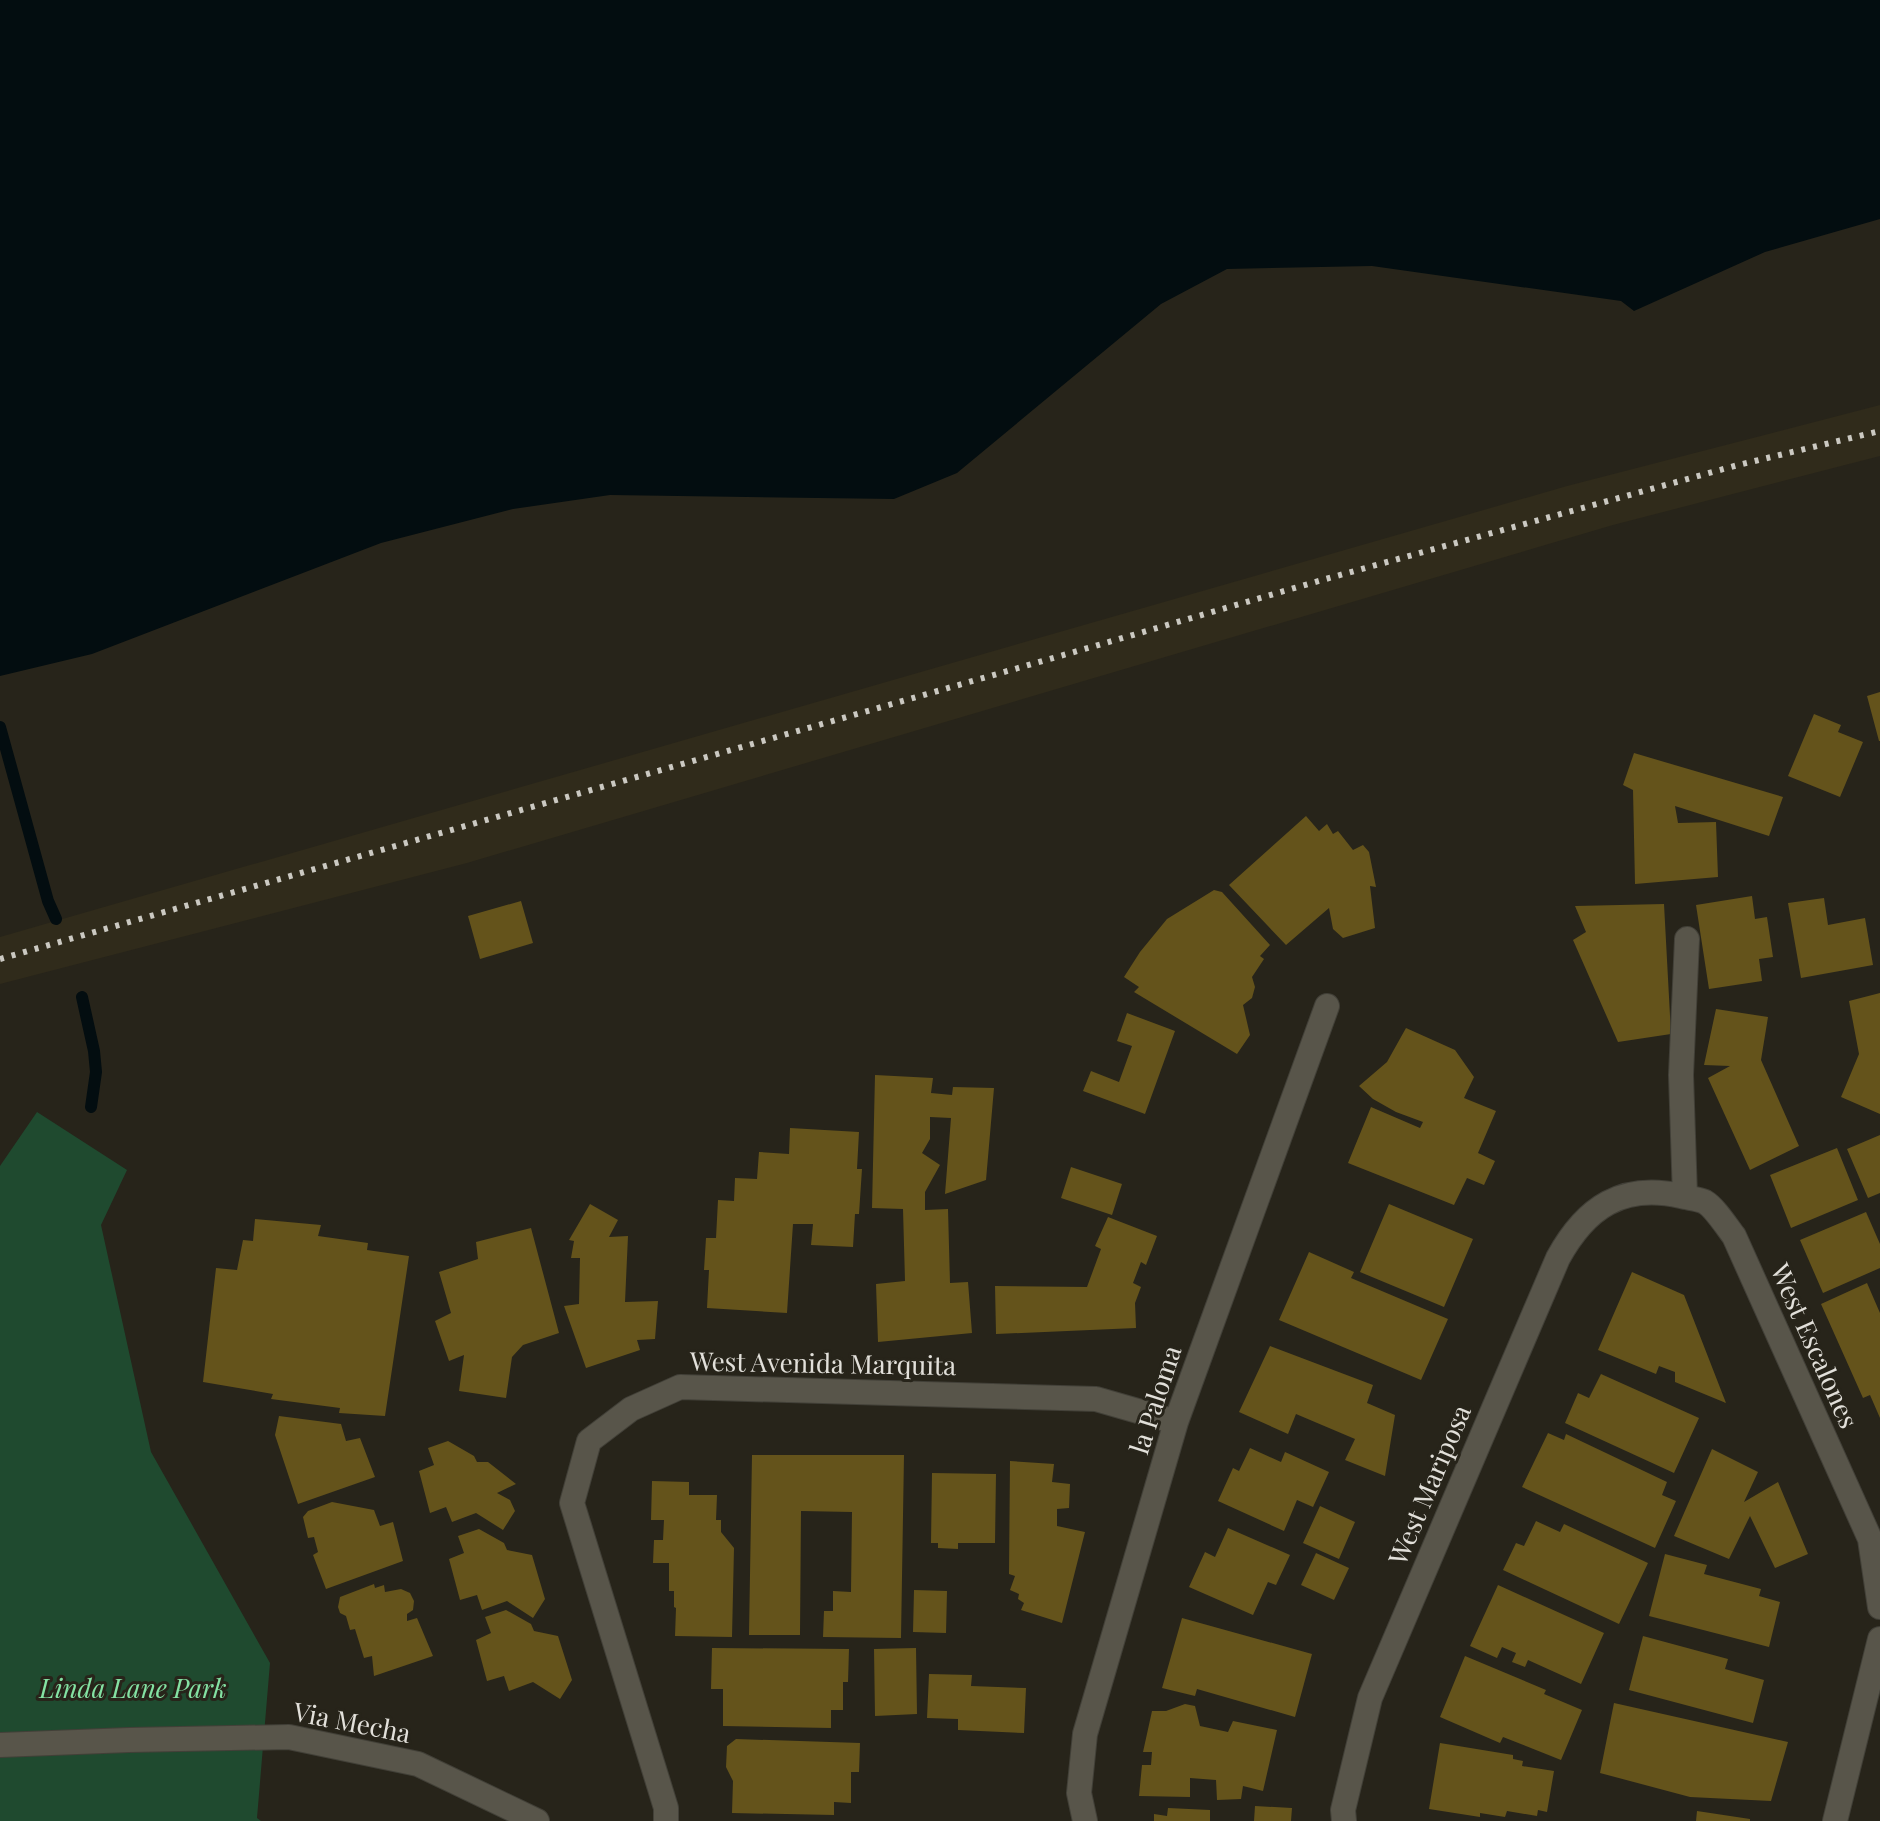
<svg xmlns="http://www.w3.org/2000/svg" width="1880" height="1821" viewBox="0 0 1880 1821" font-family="'Playfair Display',serif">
	<rect width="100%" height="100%" fill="#27241a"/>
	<path fill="#302b1b" d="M1880,405V456L1613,525L467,863L0,984V937L1567,486Z"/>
	<path fill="#1f4a2f" d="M37,1112L127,1170L101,1225L151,1452L270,1663L257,1818L261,1821H0V1166Z"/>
	<path fill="#030d10" d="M0,0H1880V219L1765,252L1634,311L1621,301L1372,266L1227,269L1161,304L957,473L894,499L610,495L513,509L381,543L92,654L0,676Z"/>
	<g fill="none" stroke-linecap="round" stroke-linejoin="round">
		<path stroke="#030d10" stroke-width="12" d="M0,727L48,901L56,919
			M82,997L94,1051L96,1072L91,1107"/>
	</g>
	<path fill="#64531b" d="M1880,692V741H1879L1867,696Z
		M1814,714L1841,725L1838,732L1863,742L1840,797L1788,776Z
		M1634,753L1783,797L1769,836L1675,806L1678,823L1716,822L1718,877L1635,884L1633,790L1623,785Z
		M1306,816L1319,831L1327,824L1333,834L1338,831L1353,850L1363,845L1369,852L1376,887L1370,886L1375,928L1343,938L1333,929L1329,908L1286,945L1229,885Z
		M1214,890L1222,892L1270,945L1260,956L1264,959L1252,977L1255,987L1252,998L1243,1005L1250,1035L1237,1054L1134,992L1139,987L1124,977L1140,952L1167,919Z
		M1752,896L1755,919L1767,917L1773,957L1759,959L1762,981L1709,989L1696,905Z
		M1824,898L1828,925L1865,918L1873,965L1801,978L1788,903Z
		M521,901L533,943L480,959L468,916Z
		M1664,904L1671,1034L1618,1042L1573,940L1586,932L1575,906Z
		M1880,993V1114L1841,1097L1859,1054L1849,1001Z
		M1716,1009L1768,1017L1761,1060L1799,1146L1750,1170L1708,1078L1730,1066L1704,1065Z
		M1127,1013L1175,1031L1145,1114L1083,1091L1091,1071L1119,1082L1132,1046L1117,1041Z
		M1406,1028L1455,1050L1474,1077L1464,1098L1496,1111L1478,1153L1495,1161L1484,1185L1467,1178L1454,1205L1348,1163L1371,1107L1420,1128L1423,1122L1396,1112L1373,1099L1359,1086L1387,1062Z
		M875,1075L933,1078L931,1093L952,1095L953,1087L994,1088L986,1180L945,1194L951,1118L930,1117V1139L922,1153L940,1165L925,1192V1210L948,1209L950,1283L968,1282L972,1333L878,1342L876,1284L905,1281L903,1209L872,1208Z
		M790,1128L859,1132L857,1169H862L859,1214H855L853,1247L811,1245L813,1224H793L787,1313L707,1308L709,1270H704L706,1238H716L718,1200L734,1201L735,1178L757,1179L759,1152L789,1154Z
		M1880,1135V1193L1868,1198L1847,1149Z
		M1837,1148L1858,1200L1791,1228L1770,1175Z
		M1071,1167L1122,1184L1112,1215L1061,1198Z
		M590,1204L618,1220L609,1237L628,1236L625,1302L658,1301L655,1339L637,1340L640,1350L586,1368L564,1306L579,1304L580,1258H571L574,1241L569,1240Z
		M1389,1204L1473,1239L1444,1307L1360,1272Z
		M1866,1212L1880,1244V1268L1823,1293L1800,1240Z
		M1108,1217L1157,1236L1146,1265L1141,1262L1133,1283L1141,1287L1135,1303L1136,1328L996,1334L995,1286L1087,1287L1101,1249L1095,1246Z
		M255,1219L321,1225L318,1236L368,1243L367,1250L409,1256L385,1416L339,1413L340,1408L271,1399L273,1394L203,1382L216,1268L237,1270L243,1240L253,1241Z
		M531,1228L559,1333L523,1345L512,1357L506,1398L459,1391L464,1355L449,1361L435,1321L451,1313L439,1272L478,1259L476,1242Z
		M1309,1252L1354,1272L1351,1278L1448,1319L1421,1380L1279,1320Z
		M1632,1272L1684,1295L1726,1403L1675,1382V1372L1659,1366L1656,1374L1598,1350Z
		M1867,1283L1880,1313V1418L1870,1395L1863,1398L1821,1304Z
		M1270,1346L1373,1385L1367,1403L1395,1415L1385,1476L1345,1460L1355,1439L1296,1414L1288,1434L1239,1412Z
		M1601,1374L1699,1418L1674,1473L1565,1423L1578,1393L1589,1398Z
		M279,1416L341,1424L346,1441L360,1438L375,1477L298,1504L275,1435Z
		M1548,1433L1564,1440L1566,1434L1667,1482L1662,1495L1676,1501L1655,1548L1522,1487Z
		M448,1441L474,1456L477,1462H488L516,1484L497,1493L510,1500L515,1511L503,1530L476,1513L452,1522L446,1507L430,1513L419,1471L434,1465L428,1448Z
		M1250,1448L1281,1462L1285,1452L1329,1472L1313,1507L1297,1500L1284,1531L1218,1501L1233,1468L1239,1471Z
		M1712,1449L1758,1472L1744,1502L1778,1482L1808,1554L1775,1568L1750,1516L1729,1559L1674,1536Z
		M752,1455H904L901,1638L823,1637L824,1611H833V1591L851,1592L852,1512L801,1511L800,1635H749Z
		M1010,1461L1054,1464L1052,1482L1070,1484L1069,1508L1057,1509V1526L1085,1532L1062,1623L1021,1610L1024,1603L1018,1599L1019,1594L1010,1590L1015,1576L1009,1574Z
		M932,1473L996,1474L995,1543H958V1549L938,1548V1543H931Z
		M652,1481L689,1482V1495H717L716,1520H721V1532L734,1548L732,1637L675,1636L676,1608L674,1607V1591H669V1563H653L654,1540H663L664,1520H651Z
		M332,1502L374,1510L380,1526L393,1522L403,1561L326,1589L313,1555L318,1552L314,1537L308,1538L303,1517L308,1511Z
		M1320,1506L1355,1522L1339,1559L1303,1543Z
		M1536,1521L1560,1532L1564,1524L1648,1563L1619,1624L1503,1570L1516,1543L1524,1546Z
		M1228,1528L1290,1555L1276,1585L1268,1582L1253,1615L1189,1587L1205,1552L1215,1557Z
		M479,1529L504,1543L507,1550L532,1555L545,1599L533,1618L507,1601L482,1610L477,1595L460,1600L449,1559L464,1553L458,1536Z
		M1316,1553L1349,1568L1334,1600L1301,1585Z
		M1665,1554L1707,1565L1704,1574L1761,1589L1759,1596L1780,1602L1769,1647L1649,1616Z
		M374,1584L375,1588L384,1585L385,1592L401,1589L410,1593L414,1601L413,1610L407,1614V1621L417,1618L433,1656L374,1676L372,1656L364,1658L355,1629L350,1630L346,1616L340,1613L338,1607L340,1597Z
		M1498,1585L1604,1633L1581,1684L1528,1660L1525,1667L1512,1662L1516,1653L1502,1647L1497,1658L1470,1646Z
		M914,1590L947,1591L946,1633L913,1632Z
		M506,1610L531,1624L534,1631L558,1636L572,1680L560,1699L533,1682L509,1691L504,1676L487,1681L476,1640L491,1633L485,1617Z
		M1182,1618L1312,1654L1295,1717L1197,1689L1195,1696L1162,1688Z
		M1643,1636L1728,1659L1725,1669L1764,1680L1753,1723L1629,1690Z
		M712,1648L849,1649L848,1682H843V1710H831V1728L723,1726V1689H711Z
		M916,1648L917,1714L875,1716L874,1649Z
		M1465,1656L1546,1690L1544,1694L1582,1710L1561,1760L1503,1737L1500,1743L1440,1717Z
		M929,1674L972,1675L971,1686L1026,1688L1024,1733L958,1730V1719L927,1718Z
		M1614,1703L1788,1742L1771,1801L1690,1797L1600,1773Z
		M1185,1704L1195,1706L1200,1726L1228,1732L1233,1721L1277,1730L1263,1791L1243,1786L1241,1799L1217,1800L1216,1780L1190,1778V1797L1139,1796L1142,1765H1151L1152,1752H1143L1152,1711H1166Z
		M736,1739L860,1743L859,1772H851V1803L834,1802V1815L732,1813L733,1781L726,1767L727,1746Z
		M1440,1743L1513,1755V1759L1523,1761L1522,1766L1554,1771L1547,1812L1538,1810L1537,1816L1507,1811L1505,1817L1480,1813V1817L1429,1809Z
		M1255,1806L1292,1808L1291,1821H1254Z
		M1168,1808L1210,1810V1821H1154V1814L1167,1816Z
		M1697,1811L1750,1819V1821H1696Z"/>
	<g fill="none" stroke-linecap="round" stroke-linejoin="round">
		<g stroke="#424038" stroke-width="26">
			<path id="minor" d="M1685,1197L1681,1075L1687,939
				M0,1745L129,1740L289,1737L418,1764L537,1821
				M666,1821V1808L572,1503L589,1441L631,1409L680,1387L1096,1399L1176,1422
				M1085,1821L1079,1793L1085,1734L1176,1422L1327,1006
				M1344,1821L1343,1810L1370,1698L1558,1258C1586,1207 1622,1183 1681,1196C1688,1198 1699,1199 1705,1202C1714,1207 1727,1227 1734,1236L1870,1539L1880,1607
				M1835,1821L1880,1639"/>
		</g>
		<use href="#minor" stroke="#58554a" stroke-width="24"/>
		<path stroke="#cbc9c2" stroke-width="6" stroke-dasharray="4 8" stroke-linecap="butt" d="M0,959L1095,646L1322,580L1738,465L1880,431"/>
	</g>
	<g text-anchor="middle" stroke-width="6" stroke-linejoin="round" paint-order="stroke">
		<g font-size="26" fill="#e2e0da" stroke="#27241a">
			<text transform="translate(1814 1346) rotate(66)" y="9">West Escalones</text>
			<text transform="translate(823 1364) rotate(1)" y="9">West Avenida Marquita</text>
			<text transform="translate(1156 1400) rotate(-72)" y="9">la Paloma</text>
			<text transform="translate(1430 1485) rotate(-67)" y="9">West Mariposa</text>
			<text transform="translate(352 1723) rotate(11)" y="9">Via Mecha</text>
		</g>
		<g font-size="26" font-style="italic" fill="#84e2a3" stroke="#27241a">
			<text x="133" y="1698">Linda Lane Park</text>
		</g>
	</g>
</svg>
